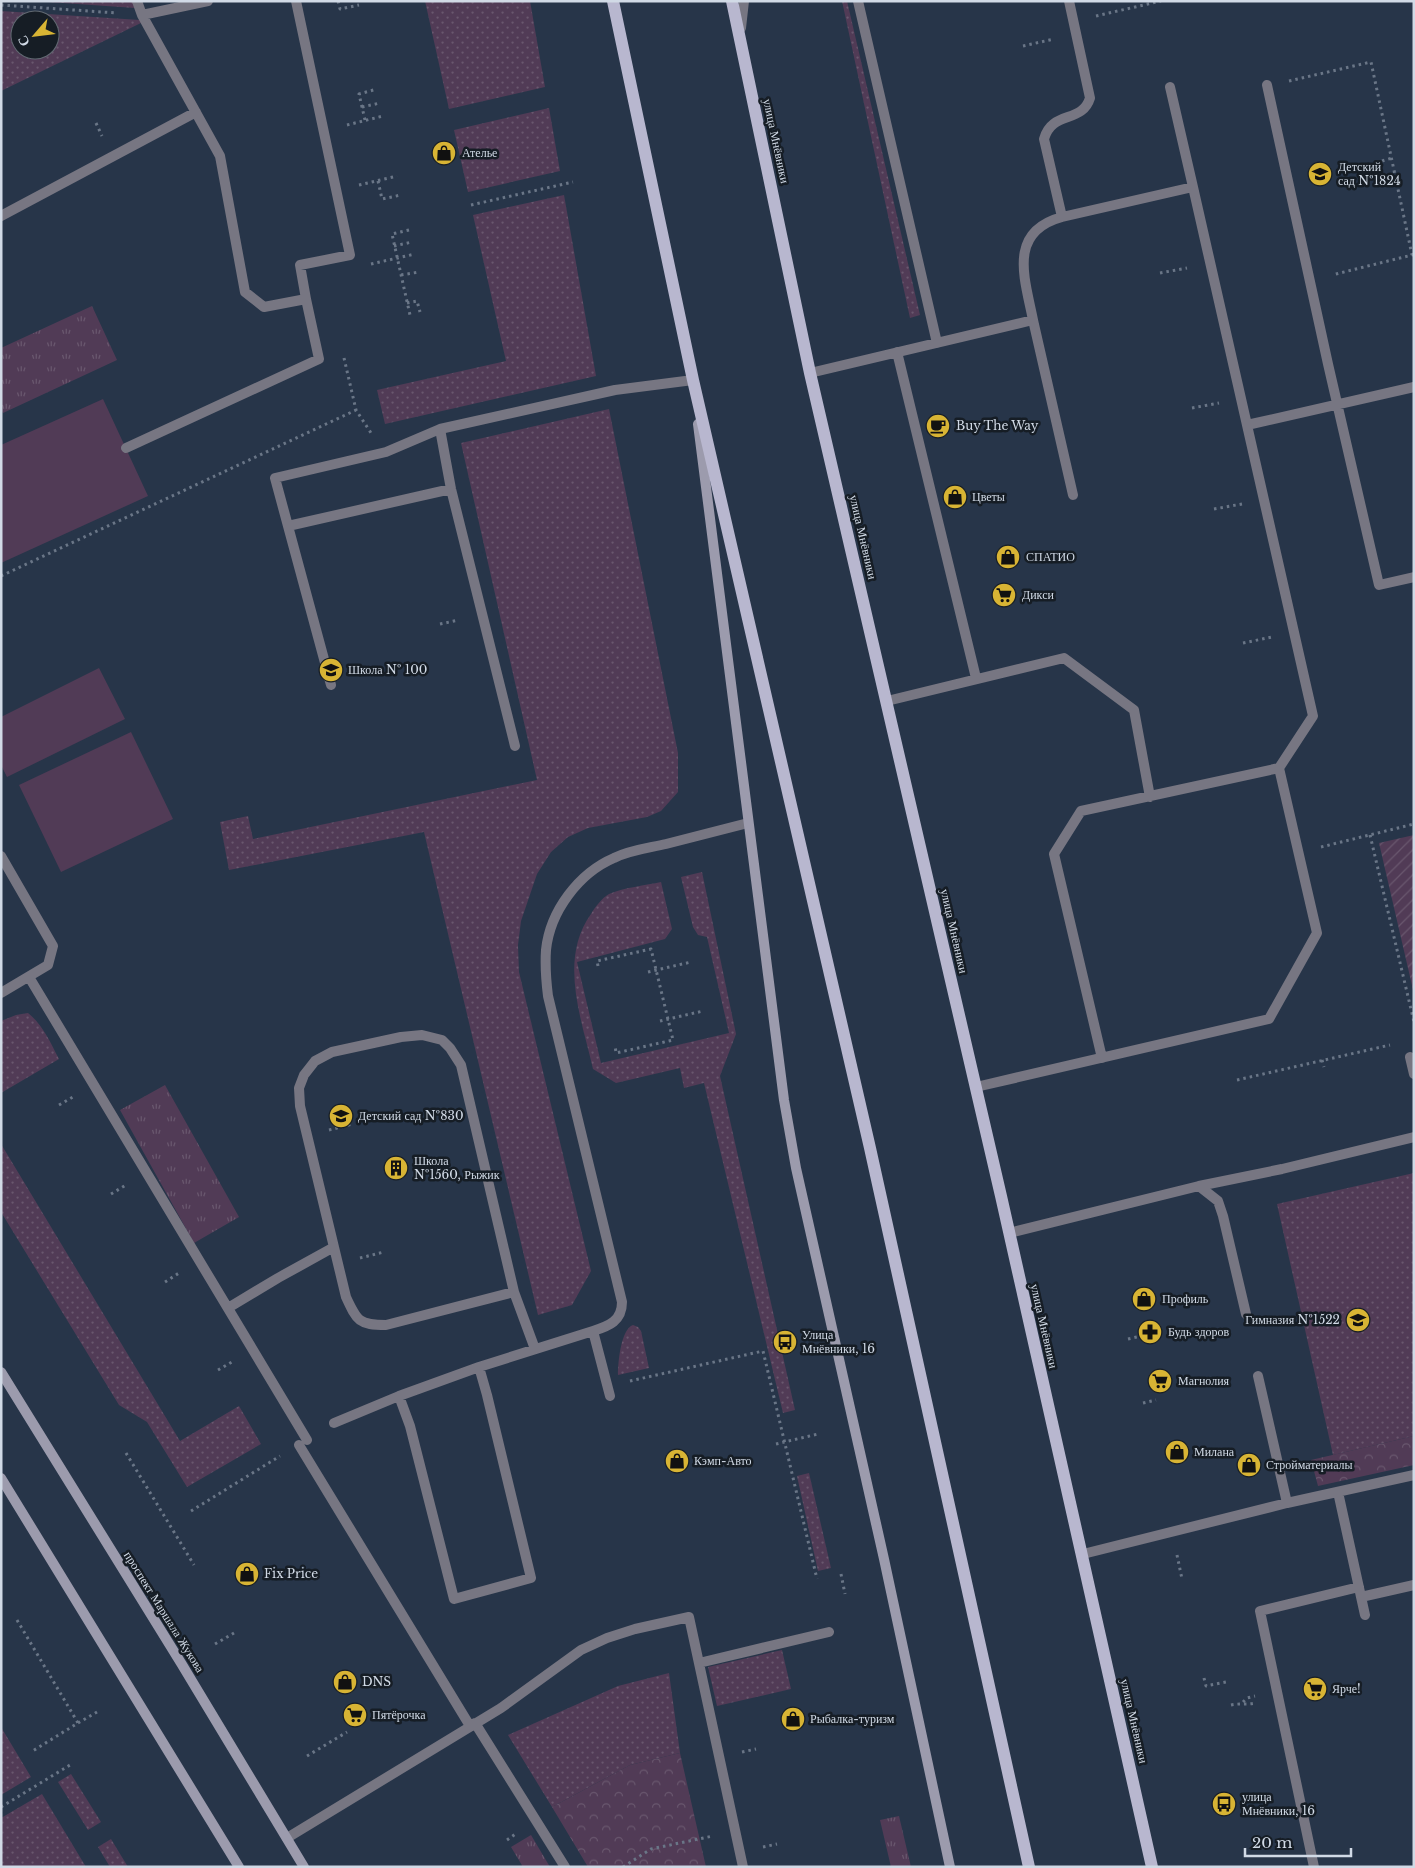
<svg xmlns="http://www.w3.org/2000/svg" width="1415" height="1868" viewBox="0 0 1415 1868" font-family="'Libre Baskerville',serif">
	<defs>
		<pattern id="grass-dots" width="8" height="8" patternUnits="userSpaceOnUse" patternTransform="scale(1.25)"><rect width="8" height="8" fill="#513b56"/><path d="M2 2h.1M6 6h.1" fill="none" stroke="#69576e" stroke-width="1.8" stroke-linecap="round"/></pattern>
		<pattern id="forest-crowns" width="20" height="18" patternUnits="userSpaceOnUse" patternTransform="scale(1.25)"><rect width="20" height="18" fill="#513b56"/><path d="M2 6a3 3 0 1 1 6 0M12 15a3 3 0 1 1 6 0" fill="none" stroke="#69576e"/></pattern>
		<pattern id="park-tufts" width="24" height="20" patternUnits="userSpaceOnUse" patternTransform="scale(1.25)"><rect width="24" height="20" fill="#513b56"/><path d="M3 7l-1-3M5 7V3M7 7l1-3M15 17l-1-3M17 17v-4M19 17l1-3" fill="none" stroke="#69576e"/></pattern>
		<pattern id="garden-furrows" width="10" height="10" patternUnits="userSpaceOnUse" patternTransform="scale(1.25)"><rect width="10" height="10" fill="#513b56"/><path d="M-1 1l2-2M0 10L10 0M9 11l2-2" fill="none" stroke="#69576e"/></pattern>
	</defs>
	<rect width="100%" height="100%" fill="#273549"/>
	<path fill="url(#grass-dots)" fill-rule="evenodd" d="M34,1H133L135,8Z
		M425,1H530L545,87L449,109Z
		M842,1H847L920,315L910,318Z
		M1,11L140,20L141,23L1,91ZM20,20H50V50H20Z
		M549,108L560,171L468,192L454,130Z
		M564,195L596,376L385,424L377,390L506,361L473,215Z
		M609,409L678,753V792L661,811L647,817L588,828L568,837L551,852L537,874L521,921L518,945L519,972L591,1271L572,1305L538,1315L424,832L229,870L220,822L248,816L253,839L537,780L461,443Z
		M702,872L736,1034L720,1076L795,1410L783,1413L704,1083L684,1088L680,1068L616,1083L593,1069C582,1020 558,960 591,914C595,907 602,898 609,894C622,888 647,885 661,882L672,929L665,939L577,962L601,1063L729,1033L707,937L698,935L693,927L681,877Z
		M28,1013C43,1025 50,1042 59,1059L1,1093V1021L16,1015Z
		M1,1144L180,1441L239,1406L261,1444L187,1487L147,1422L119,1405L1,1212Z
		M1414,1173V1436L1333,1455L1277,1204Z
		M633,1325L638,1327L641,1331L649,1368L618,1375C618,1362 621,1329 633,1325Z
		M809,1473L831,1568L818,1571L797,1476Z
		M782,1650L791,1689L717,1706L708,1667Z
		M669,1673L680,1753L630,1765L552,1807L508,1735L618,1686Z
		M1,1727L31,1777L1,1795Z
		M71,1774L101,1822L88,1830L58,1782Z
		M42,1794L86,1867H1V1818Z
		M111,1839L128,1867H110L98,1847Z"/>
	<path fill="url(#forest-crowns)" d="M1414,1436V1465L1318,1486L1311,1460Z
		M680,1753L706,1867H588L552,1807L630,1765Z"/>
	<path fill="url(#park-tufts)" d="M92,306L117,360L3,413L1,409V348Z
		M165,1085L239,1217L194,1243L120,1110Z
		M899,1816L911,1867H891L880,1820Z
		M531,1835L550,1867H523L511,1847Z"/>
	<path fill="url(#garden-furrows)" d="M1414,835V994L1379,843Z"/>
	<path fill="#513b56" d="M103,399L148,496L1,563V445Z
		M99,668L125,719L7,777L1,765V717Z
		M131,732L173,819L61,872L19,785Z"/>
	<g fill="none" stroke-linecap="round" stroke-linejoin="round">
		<path stroke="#6a7687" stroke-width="3" stroke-dasharray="2.5 4" stroke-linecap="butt" d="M338,1L340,9L359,5
			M1,5L117,13
			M1096,16L1161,1
			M1023,46L1054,39
			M1289,81L1371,62L1412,255L1332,275
			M362,107L380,103
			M365,120L359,94L377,89
			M96,123L102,136
			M347,125L383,116
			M1382,161L1392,158
			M378,181L382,199L401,195
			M359,185L397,176
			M471,205L573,182
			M409,230L392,234L410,315
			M394,246L412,242
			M371,264L415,254
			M1160,273L1187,268
			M401,275L419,272
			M407,303L417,301L420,312
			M344,358L356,410L371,433
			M1192,408L1219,403
			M1214,509L1242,504
			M1,576L356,410
			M440,624L459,620
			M1243,643L1272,637
			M1370,835L1414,1022
			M1321,847L1414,824
			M598,966L597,961L651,949L673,1040L616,1053L615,1045
			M648,972L691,962
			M660,1021L703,1011
			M1322,1060L1324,1067
			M1237,1080L1390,1045
			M59,1105L73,1097
			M329,1130L353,1124
			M111,1194L126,1185
			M360,1258L384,1252
			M165,1282L179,1273
			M1128,1339L1141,1336
			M218,1370L232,1362
			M630,1381L763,1351L817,1579
			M1143,1403L1156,1400
			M776,1444L818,1434
			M126,1453L194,1565
			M191,1511L280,1456
			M1177,1555L1182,1579
			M841,1574L845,1594
			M17,1620L78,1723L31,1752
			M215,1644L234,1633
			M1204,1678L1206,1686L1226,1682
			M1243,1702L1247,1698L1255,1696
			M1231,1705C1240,1703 1247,1705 1255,1703
			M78,1723L97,1712
			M742,1752L756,1749
			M307,1756L347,1732
			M1,1807L70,1765
			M507,1840L517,1833
			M763,1847L777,1844
			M623,1867L651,1849L713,1836"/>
		<path stroke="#777682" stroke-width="10" d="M296,1L350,255L300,265L306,299
			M858,1L937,343
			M142,15L208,1
			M1267,85L1328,364L1379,585L1414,577
			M1170,87L1193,187
			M1,216L196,112
			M1062,217L1044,139C1052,110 1082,124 1090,98L1069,1
			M1033,320L1073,495
			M897,352L976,678
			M810,373L1033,320C1025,279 1007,232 1062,217L1193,187L1313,716L1279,768L1081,811L1054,854L1102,1058
			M1247,425L1414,387
			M440,429L451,489L515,746
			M126,448L319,359L306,299L264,307L245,292L220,156L142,15L137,1
			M288,526L451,489
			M331,685L275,478L386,452L440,429L615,390L693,380
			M887,701L1064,658L1134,710L1150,797
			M1,856L53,946L48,965L1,993
			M29,977L307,1440
			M1410,1057L1414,1074
			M976,1087L1269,1019L1317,933L1279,768
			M1199,1186L1282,1169L1414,1137
			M1009,1233L1199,1186L1218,1201L1223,1216L1246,1314
			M514,1292L386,1325C359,1325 357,1321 346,1297L300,1106L299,1088L304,1075L315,1061L332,1052L401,1037L422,1035L442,1040L450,1048L461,1065L514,1292L535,1349
			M228,1308L278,1278L334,1247
			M1258,1376L1287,1503
			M399,1396L410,1426L454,1599L531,1578L487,1395L479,1367
			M610,1396L593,1331C609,1326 622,1321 622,1302L548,996C546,980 545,965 546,950C550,911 579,873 614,858C630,850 649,848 666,844C693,837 721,830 748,823
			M334,1423L399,1396L479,1367L593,1331
			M299,1445L470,1726
			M1338,1492L1365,1615
			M1083,1554L1287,1503L1414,1475
			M1361,1597L1414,1585
			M699,1663L829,1632
			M475,1723L565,1867
			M287,1838L501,1708L581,1650L607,1638L635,1629L689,1617L743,1867
			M1314,1867L1260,1611L1359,1587"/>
		<path stroke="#777682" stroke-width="10" d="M741,28L744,1"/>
		<path stroke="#9c9bad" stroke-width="10" d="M698,424L784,1100L796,1168L884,1559L950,1867
			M1,1372L181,1663L304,1867
			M1,1478L239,1867"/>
		<path stroke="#b8b7cf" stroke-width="12" d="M613,1L693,380L870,1148L1029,1867
			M732,1L810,373L1001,1196L1152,1867"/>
	</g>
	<defs>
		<g id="shop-disc" transform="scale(1.25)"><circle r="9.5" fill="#d8b434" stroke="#161d25"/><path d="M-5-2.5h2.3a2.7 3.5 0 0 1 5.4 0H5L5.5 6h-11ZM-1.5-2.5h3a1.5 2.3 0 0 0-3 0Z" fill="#111"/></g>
		<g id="school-disc" transform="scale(1.25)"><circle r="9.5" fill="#d8b434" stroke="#161d25"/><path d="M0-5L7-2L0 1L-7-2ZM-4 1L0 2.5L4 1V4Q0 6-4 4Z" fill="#111"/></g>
		<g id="cafe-disc" transform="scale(1.25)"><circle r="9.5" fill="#d8b434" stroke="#161d25"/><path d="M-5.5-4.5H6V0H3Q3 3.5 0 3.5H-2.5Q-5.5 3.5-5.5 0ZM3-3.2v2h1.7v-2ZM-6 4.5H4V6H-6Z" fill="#111"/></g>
		<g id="supermarket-disc" transform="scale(1.25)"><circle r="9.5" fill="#d8b434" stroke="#161d25"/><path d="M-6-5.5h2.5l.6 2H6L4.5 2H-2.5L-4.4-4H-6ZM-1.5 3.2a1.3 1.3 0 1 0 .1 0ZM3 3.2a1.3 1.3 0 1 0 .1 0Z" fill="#111"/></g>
		<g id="building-disc" transform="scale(1.25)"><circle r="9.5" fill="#d8b434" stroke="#161d25"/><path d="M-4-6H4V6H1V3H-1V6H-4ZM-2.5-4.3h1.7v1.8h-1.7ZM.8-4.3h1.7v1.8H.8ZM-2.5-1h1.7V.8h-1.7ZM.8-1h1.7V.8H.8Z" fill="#111"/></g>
		<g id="pharmacy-disc" transform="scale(1.25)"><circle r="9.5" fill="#d8b434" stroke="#161d25"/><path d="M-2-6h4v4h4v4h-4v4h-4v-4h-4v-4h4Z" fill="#111"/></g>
		<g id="bus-disc" transform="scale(1.25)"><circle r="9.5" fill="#d8b434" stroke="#161d25"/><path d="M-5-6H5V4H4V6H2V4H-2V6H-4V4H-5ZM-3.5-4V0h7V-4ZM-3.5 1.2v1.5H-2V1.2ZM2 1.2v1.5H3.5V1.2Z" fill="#111"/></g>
	</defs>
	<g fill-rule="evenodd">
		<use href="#shop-disc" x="444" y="153"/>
		<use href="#school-disc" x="1320" y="174"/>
		<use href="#cafe-disc" x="938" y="426"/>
		<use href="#shop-disc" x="955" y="497"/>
		<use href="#shop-disc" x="1008" y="557"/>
		<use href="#supermarket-disc" x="1004" y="595"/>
		<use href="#school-disc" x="331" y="670"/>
		<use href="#school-disc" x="341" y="1116"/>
		<use href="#building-disc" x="396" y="1168"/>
		<use href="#shop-disc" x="1144" y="1299"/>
		<use href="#school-disc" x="1358" y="1320"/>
		<use href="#pharmacy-disc" x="1150" y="1332"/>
		<use href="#bus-disc" x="785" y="1342"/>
		<use href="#supermarket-disc" x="1160" y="1381"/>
		<use href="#shop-disc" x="1177" y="1452"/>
		<use href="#shop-disc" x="677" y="1461"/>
		<use href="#shop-disc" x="1249" y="1465"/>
		<use href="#shop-disc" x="247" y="1574"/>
		<use href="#shop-disc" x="345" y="1682"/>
		<use href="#supermarket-disc" x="1315" y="1689"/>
		<use href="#supermarket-disc" x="355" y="1715"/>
		<use href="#shop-disc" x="793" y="1719"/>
		<use href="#bus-disc" x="1224" y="1804"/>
	</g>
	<g text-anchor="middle" stroke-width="5" stroke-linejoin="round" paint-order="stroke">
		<g font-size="12" fill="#d1dae6" stroke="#161d25">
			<text transform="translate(776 141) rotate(78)" y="4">улица Мнёвники</text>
			<text transform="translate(863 537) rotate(77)" y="4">улица Мнёвники</text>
			<text transform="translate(954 931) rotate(77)" y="4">улица Мнёвники</text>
			<text transform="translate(1044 1326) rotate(77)" y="4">улица Мнёвники</text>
			<text transform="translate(164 1612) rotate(58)" y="4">проспект Маршала Жукова</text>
			<text transform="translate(1134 1721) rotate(77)" y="4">улица Мнёвники</text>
		</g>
		<g font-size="12" fill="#d1dae6" stroke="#161d25" text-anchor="start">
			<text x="462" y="157">Ателье</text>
			<text x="1338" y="171">Детский<tspan x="1338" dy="14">сад №1824</tspan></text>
			<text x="956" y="430">Buy The Way</text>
			<text x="972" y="501">Цветы</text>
			<text x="1026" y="561">СПАТИО</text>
			<text x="1022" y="599">Дикси</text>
			<text x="348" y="674">Школа № 100</text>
			<text x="358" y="1120">Детский сад №830</text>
			<text x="414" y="1165">Школа<tspan x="414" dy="14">№1560, Рыжик</tspan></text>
			<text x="1162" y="1303">Профиль</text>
			<text x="1340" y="1324" text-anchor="end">Гимназия №1522</text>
			<text x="1168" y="1336">Будь здоров</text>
			<text x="802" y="1339">Улица<tspan x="802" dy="14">Мнёвники, 16</tspan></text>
			<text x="1178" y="1385">Магнолия</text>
			<text x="1194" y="1456">Милана</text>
			<text x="694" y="1465">Кэмп-Авто</text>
			<text x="1266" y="1469">Стройматериалы</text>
			<text x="264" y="1578">Fix Price</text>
			<text x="362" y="1686">DNS</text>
			<text x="1332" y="1693">Ярче!</text>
			<text x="372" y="1719">Пятёрочка</text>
			<text x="810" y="1723">Рыбалка-туризм</text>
			<text x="1242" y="1801">улица<tspan x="1242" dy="14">Мнёвники, 16</tspan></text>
		</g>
	</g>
	<rect width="1415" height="1868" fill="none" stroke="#d1dae6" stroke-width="5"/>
	<g transform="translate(35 35) rotate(242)"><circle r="24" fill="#161d25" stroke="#616972"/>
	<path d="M0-4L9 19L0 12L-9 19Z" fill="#d8b434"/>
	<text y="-8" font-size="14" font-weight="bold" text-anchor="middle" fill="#d1dae6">С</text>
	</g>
	<path d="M1245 1848v8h106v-8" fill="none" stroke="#d1dae6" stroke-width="2.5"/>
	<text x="1252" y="1848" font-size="15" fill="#d1dae6" stroke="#161d25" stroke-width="4" paint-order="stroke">20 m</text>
</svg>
